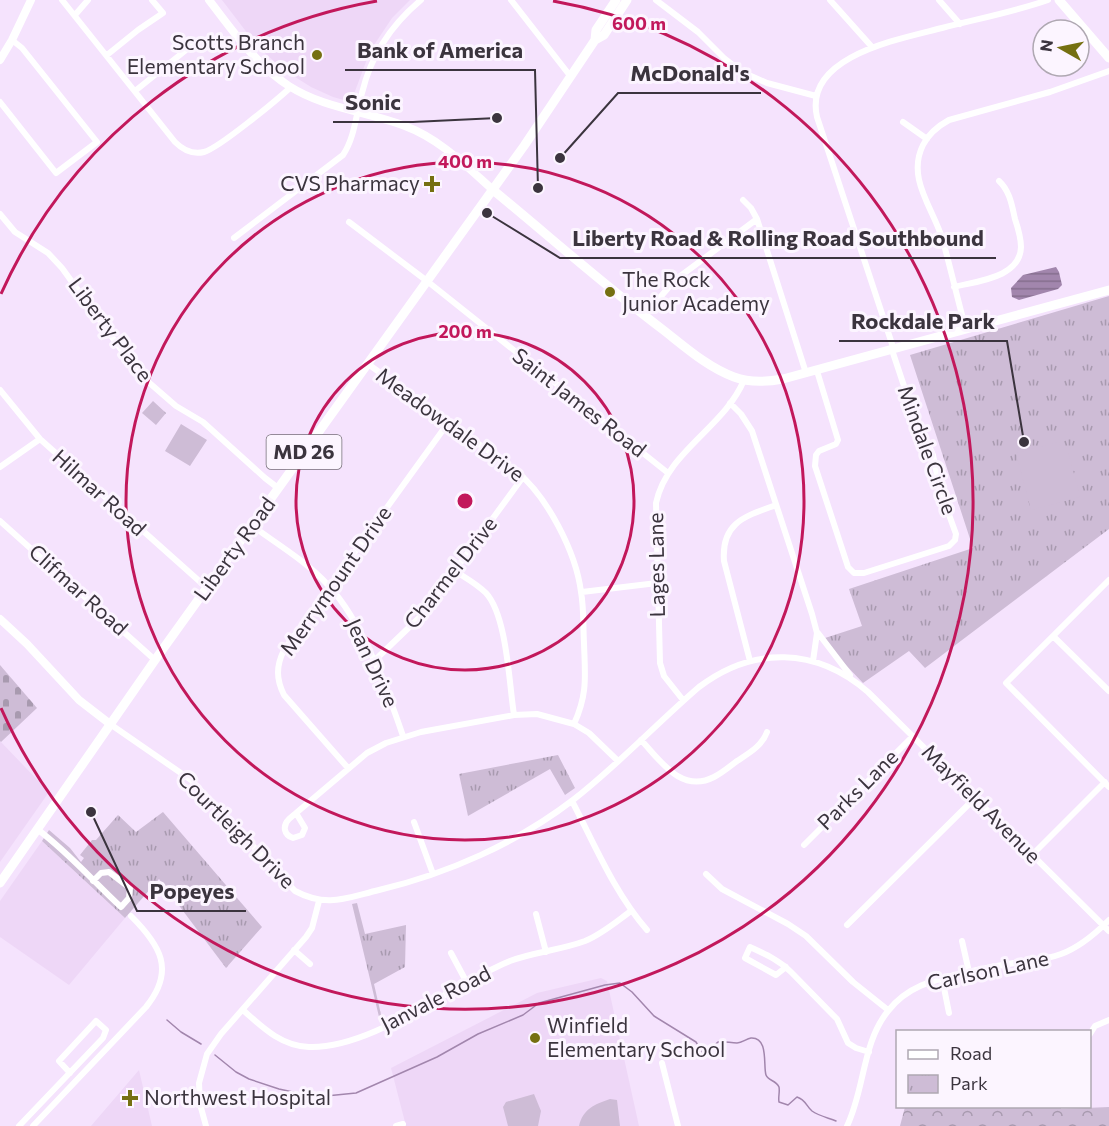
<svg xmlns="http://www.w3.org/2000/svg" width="1109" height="1126" viewBox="0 0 1109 1126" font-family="Commissioner,sans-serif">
	<defs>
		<pattern id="forest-crowns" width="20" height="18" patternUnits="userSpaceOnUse" patternTransform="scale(1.5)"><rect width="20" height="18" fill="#cebcd6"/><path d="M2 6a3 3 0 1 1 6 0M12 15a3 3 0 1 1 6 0" fill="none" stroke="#a89aaf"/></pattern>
		<pattern id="cemetery-stones" width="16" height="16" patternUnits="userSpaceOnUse" patternTransform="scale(1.5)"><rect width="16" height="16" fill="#cebcd6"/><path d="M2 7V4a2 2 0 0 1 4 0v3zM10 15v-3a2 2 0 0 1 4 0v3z" fill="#a89aaf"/></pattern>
		<pattern id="park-tufts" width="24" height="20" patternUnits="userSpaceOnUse" patternTransform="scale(1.5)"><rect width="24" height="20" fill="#cebcd6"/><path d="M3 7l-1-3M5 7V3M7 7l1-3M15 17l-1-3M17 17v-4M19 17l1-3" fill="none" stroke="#a89aaf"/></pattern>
		<pattern id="water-rules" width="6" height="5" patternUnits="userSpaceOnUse" patternTransform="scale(1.5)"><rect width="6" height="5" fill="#a286ad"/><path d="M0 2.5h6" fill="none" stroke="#856e8e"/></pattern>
	</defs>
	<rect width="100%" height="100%" fill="#f5e3fd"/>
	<path fill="#eed7f7" d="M222,0H410L392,18L370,51L351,102L333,97L311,87L284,70L258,47Z
		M0,741L49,792L0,862Z
		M42,841L125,918L69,985L0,937V901Z
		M601,978L607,981L639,1126H406L391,1068L537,993Z
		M139,1070L152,1126H91Z"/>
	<path fill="url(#forest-crowns)" d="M1061,1107V1109L1109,1107V1126H900L905,1107Z"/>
	<path fill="url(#cemetery-stones)" d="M0,665L37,708L1,742L0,741Z"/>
	<path fill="url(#park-tufts)" d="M1109,296V529L925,668L909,651L863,683L842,661L825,638L862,626L849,589L973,548L910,355Z
		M153,401L166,413L156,425L142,413Z
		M558,755L575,788L565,795L550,769L468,816L459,774Z
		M163,812L262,927L226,968L159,879L125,918L42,841L49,830L70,848L81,862L84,858L80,855L92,840H96L118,815L136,832Z
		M357,903L365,934L406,925L405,967L374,984L382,1019L380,1021L352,904Z"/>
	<path fill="#cebcd6" d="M181,424L207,440L190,466L165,451Z
		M1059,442L1061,448L1067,447L1080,497L1031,510L1016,453Z
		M534,1094L541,1111L538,1126H508L503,1107L506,1102Z
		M610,1099L617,1100L620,1126H579C583,1109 595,1104 610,1099Z"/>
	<path fill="url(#water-rules)" d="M1056,267L1059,272L1062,285L1058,289L1019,300L1012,297L1011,288L1023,275Z"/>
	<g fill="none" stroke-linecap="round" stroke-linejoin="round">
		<path stroke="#a286ad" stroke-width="1.5" d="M167,1020L181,1032L201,1044
			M215,1055L236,1072L249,1079L279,1089L316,1097L356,1093L437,1057L478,1034L523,1015L539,1003L605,985L620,983L632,992L654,1016L696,1042L703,1054L710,1053L711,1048L718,1042C725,1041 730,1043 737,1043C742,1043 746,1039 751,1038C769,1037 763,1066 766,1075C768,1081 776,1080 779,1087C780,1092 778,1097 779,1102L788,1105L797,1097C806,1100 806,1106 812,1111C819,1116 829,1118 836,1121"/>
		<path stroke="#fff" stroke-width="6" d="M62,0L175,142C183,150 192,155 204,152C219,148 278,99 291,87
			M511,0L571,77
			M656,0L698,32L724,58L742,72L767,83L816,96
			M830,0L872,47
			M939,0L960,24
			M75,15L88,0
			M107,55L138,30L163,13L152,0
			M135,91L196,42
			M0,102L56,173L97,142L22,48L12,40
			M903,122L927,139
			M743,200L751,208L757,219L806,373
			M0,214L15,232L48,253L62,268L138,373L176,406L203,422L265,478L278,488
			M349,222L427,281L668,473
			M234,238L343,155C355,137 356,114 362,93C371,55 391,25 421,0
			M954,287C977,281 1020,278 1021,247C1021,237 1018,228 1015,219C1012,206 1010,191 999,181
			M644,316L675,280L757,219
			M966,330C958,301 951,270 943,241C934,209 906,179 923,145C929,133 938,126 949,120L1050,92L1109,71
			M894,350L817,117C803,56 900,39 942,28C977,19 1014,12 1048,0
			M368,364L516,471C547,496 576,552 581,592C584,608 583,626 584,643C585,676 588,693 574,724
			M817,371L838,440L836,444L819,451L816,455L815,466L848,567L854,573H864L949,546L955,540L956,534L940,490L933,455L909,401L892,350
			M0,390L40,439L207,588
			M730,403L741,414L752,431L812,614L817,633L813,661
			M0,467L40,439
			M0,521L155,660
			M251,525C277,544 306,561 328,585C362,621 387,689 403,736
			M455,571C466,578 477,584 486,593C507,616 509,683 514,715
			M1109,580L1006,683L1109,787
			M582,592L657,583
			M818,633L850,675
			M1053,636L1109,691
			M750,661L724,561C721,522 746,516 776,505
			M373,662L423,614L523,477
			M683,700L664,676L660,663L656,503C667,451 724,428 744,380
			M110,724L191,780L295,891C327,908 346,898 379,890C447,874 517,843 573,800C617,766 656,724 699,687C753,646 816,647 868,692L1109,931
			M641,740C660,760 681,794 714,777C722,773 729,767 737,761C749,753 762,746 767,732
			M348,768L284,695C276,679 276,666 284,650L448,423
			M572,801C595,845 614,892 647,930
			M296,813L305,828L302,835L293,838C284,835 282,826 289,819L367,753L386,743L421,732L514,715L537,714L574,724L589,733L618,761
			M414,822L433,874
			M37,829C68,852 93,881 121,907L129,898L130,888L109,872L101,873L93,881
			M804,845L913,736
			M1033,854L1105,782
			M706,874L722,889L788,924L806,936L853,982L888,1010
			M536,914L546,952
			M847,925L975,798
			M962,941L969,972
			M294,950L310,964
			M451,953L467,983
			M786,967L776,975L745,958L750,947C765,954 779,960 791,972L837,1019L848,1043L856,1048L869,1052
			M942,978L949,1013
			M243,1010C262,1027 281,1046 309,1047C372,1049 451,985 510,961C534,952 561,950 585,941C602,934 617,921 631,911
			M1090,1034L1095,1026L1109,1020
			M662,1063L678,1126
			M19,1126L103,1038L106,1030L96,1021L59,1061L70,1073
			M33,1126L146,1007C176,970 160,945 131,916
			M206,1126L200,1104L199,1083L207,1054L221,1034L306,937L312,928L319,901
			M396,1126L403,1124
			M847,1126C865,1089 862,1043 888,1011C910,983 940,979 972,971C988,968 1005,964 1021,962C1035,960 1048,959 1061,954C1080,947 1095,934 1109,920"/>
		<path stroke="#fff" stroke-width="8" d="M209,0C233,31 256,65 289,86C325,109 367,111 405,126C440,139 466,166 493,190
			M0,60L12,40L31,0
			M0,619L27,644L79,700L110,724"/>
		<path stroke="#fff" stroke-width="9" d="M1059,0L1109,58"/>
		<path stroke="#fff" stroke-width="9" d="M595,40L596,30L616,0
			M493,190C549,236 604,285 662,329C684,346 707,367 734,377C750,383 767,382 783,379L1109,290
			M0,883L155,660L524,146L595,40L604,35L627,0"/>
	</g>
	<g fill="none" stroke="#c2185b" stroke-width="3">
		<circle cx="465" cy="501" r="169"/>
		<circle cx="465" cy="501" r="339"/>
		<path d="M1 294A508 508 0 0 1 377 1M553 1A508 508 0 1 1 1 708"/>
	</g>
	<g fill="#757011" stroke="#fcf5ff" stroke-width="2">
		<circle cx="317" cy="55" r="6"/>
		<path d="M429 175h6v6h6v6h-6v6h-6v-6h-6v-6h6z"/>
		<circle cx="610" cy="292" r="6"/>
		<circle cx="535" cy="1038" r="6"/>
		<path d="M127 1089h6v6h6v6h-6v6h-6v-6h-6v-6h6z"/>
	</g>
	<g text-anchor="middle" stroke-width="6" stroke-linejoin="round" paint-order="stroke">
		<rect fill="#fcf5ff" stroke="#756e78" stroke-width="1.5" x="266.5" y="435" width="75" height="34" rx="4.5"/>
		<g font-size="20" font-weight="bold" fill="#3b343e">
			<text x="304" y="459">MD 26</text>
		</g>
		<g font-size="21" fill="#3b343e" stroke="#fcf5ff" text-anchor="start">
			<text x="305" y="50" text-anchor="end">Scotts Branch<tspan x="305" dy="24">Elementary School</tspan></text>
			<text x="420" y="191" text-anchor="end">CVS Pharmacy</text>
			<text x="622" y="287">The Rock<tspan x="622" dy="24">Junior Academy</tspan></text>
			<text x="547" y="1033">Winfield<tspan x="547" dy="24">Elementary School</tspan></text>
			<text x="144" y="1105">Northwest Hospital</text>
		</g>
		<g font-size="21" fill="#3b343e" stroke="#fcf5ff">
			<text transform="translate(110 330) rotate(53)" y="7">Liberty Place</text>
			<text transform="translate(579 403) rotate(38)" y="7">Saint James Road</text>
			<text transform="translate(450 425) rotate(36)" y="7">Meadowdale Drive</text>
			<text transform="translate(927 450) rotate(70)" y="7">Mindale Circle</text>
			<text transform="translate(99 493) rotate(42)" y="7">Hilmar Road</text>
			<text transform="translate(235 549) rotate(-54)" y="7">Liberty Road</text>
			<text transform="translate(657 565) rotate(-91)" y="7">Lages Lane</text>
			<text transform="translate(451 573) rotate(-52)" y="7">Charmel Drive</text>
			<text transform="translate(336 581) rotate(-55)" y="7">Merrymount Drive</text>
			<text transform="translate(78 590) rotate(42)" y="7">Clifmar Road</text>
			<text transform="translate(372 663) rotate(65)" y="7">Jean Drive</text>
			<text transform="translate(858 790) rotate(-45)" y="7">Parks Lane</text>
			<text transform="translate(981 804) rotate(45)" y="7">Mayfield Avenue</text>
			<text transform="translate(236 830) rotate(45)" y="7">Courtleigh Drive</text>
			<text transform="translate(988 971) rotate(-12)" y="7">Carlson Lane</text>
			<text transform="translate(436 999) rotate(-27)" y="7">Janvale Road</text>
		</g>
	</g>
	<circle cx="465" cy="501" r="9" fill="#c2185b" stroke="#fcf5ff" stroke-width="3"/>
	<g font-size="18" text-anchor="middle" font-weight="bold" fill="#c2185b" stroke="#fcf5ff" stroke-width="6" stroke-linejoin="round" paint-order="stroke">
		<text x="639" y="30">600 m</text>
		<text x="465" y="168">400 m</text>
		<text x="465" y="338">200 m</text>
	</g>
	<path fill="none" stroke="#3b343e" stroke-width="2" d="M538 188L535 70H345M560 158L618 93H761M497 118L413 122H333M487 213L560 258H996M1024 442L1007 341H839M91 812L137 911H246"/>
	<g fill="#3b343e" stroke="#fcf5ff" stroke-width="2">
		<circle cx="538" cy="188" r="6"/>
		<circle cx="560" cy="158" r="6"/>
		<circle cx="497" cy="118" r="6"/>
		<circle cx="487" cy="213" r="6"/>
		<circle cx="1024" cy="442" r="6"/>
		<circle cx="91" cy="812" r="6"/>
	</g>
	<g font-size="22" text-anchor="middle" font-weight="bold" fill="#3b343e" stroke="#fcf5ff" stroke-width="6" stroke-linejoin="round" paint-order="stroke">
		<text x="440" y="58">Bank of America</text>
		<text x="690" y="81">McDonald's</text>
		<text x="373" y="110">Sonic</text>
		<text x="778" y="246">Liberty Road &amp; Rolling Road Southbound</text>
		<text x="923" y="329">Rockdale Park</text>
		<text x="192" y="899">Popeyes</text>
	</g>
	<rect x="896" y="1030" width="195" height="78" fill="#fcf5ff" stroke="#afa8b2" stroke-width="1.5"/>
	<rect x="908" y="1050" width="30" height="9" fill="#ffffff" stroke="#afa8b2" stroke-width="1.5"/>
	<text x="950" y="1060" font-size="18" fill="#3b343e">Road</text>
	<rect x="908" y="1075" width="30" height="18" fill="url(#park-tufts)" stroke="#afa8b2" stroke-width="1.5"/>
	<text x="950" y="1090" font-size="18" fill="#3b343e">Park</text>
	<g transform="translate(1061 48) rotate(279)"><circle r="28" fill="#fcf5ff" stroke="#afa8b2" stroke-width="1.5"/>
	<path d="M0-4.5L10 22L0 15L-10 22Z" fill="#757011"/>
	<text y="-9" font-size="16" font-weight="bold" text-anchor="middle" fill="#3b343e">N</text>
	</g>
</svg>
